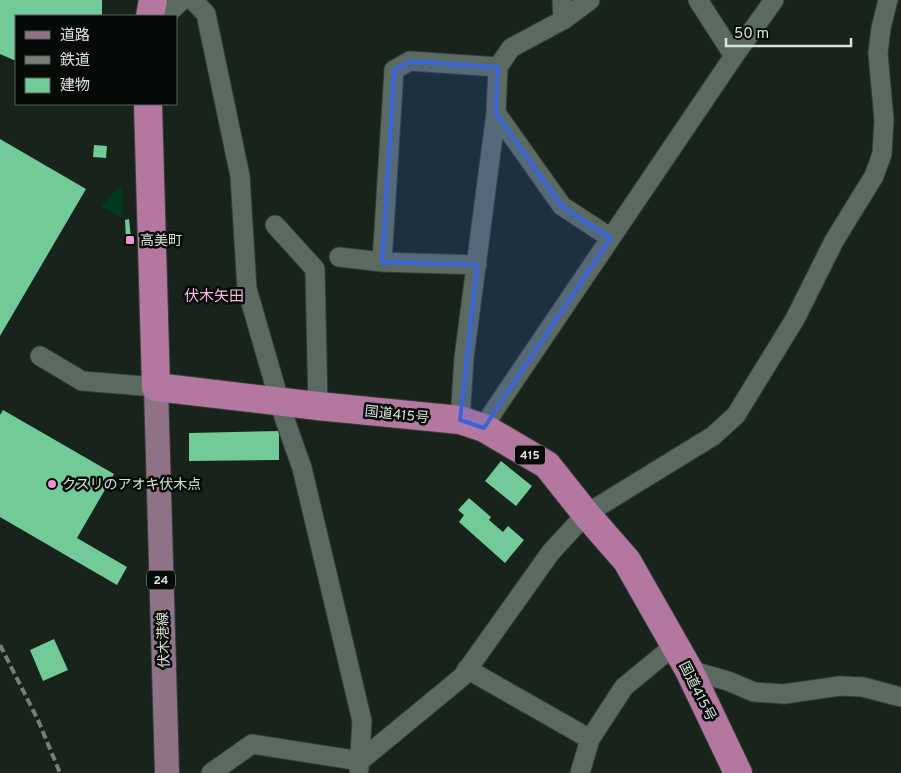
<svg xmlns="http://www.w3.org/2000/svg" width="901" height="773" viewBox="0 0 901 773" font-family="Overpass,'Noto Sans JP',sans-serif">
	<rect width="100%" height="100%" fill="#17231b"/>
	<path fill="#003b20" d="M122,186V217L101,207L113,193Z"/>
	<path fill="#71ca97" d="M0,0H102V16H16V61L0,54Z
		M0,139L86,189L0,336Z
		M94,145L107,146L106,158L93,157Z
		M129,219L131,238L126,239L125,220Z
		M3,410L114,474L77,538L127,567L117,585L0,517V415Z
		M279,431V460L189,461V433Z
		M501,461L532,486L516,506L485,481Z
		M469,498L491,517L489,520L503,532L508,526L524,540L505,563L459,522L464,515L458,510Z
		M54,639L68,670L43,681L30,650Z"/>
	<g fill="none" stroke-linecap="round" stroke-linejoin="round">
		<g stroke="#363f39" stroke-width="21">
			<path id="minor" d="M193,0L206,14L240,176L247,289L284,417L302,468L362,721L359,769
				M698,0L734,56
				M165,16L182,0
				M563,20L590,0
				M496,113L562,206L611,238
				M275,225L315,269L318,406
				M339,257L382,262L477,265
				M382,262L394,70L410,61L498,67
				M40,356L82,381L156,387
				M460,420L464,358L496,113L498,67L511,48L563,20L562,0
				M484,428L493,412L734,56L774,0
				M467,669L590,739
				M689,670L728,681L754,692L784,694L840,686L863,687L901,697
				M211,773L252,744L360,761L462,677L551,552L586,514L713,436L736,415L795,319L834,241L874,176L882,154L884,120L878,53L881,28L888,0
				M580,773L590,739L624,687L675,645"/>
		</g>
		<g stroke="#363f39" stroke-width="26">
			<path id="major" d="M156,387L167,773"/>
		</g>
		<g stroke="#363f39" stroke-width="30">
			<path id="highway" d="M150,16L153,0
				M148,104L156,387L318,406L460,420L484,428L547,465L586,514L627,561L689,670L738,773"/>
		</g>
		<use href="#minor" stroke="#5b6a61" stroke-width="19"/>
		<use href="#major" stroke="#907287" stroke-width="24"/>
		<use href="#highway" stroke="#b477a0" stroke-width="28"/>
		<path stroke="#757f78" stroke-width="4" stroke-dasharray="8 4" stroke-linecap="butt" d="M0,645L38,720L60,773"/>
	</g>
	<path fill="#3964d9" fill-opacity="0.2" stroke="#3964d9" stroke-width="4" stroke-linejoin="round" d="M410,61L498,67L496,113L562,206L611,238L484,428L460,420L477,265L382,262L394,70Z"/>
	<g fill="#f491d4" stroke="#060b08" stroke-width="2">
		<rect x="125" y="235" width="10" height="10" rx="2.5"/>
		<circle cx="52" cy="484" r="5"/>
	</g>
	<g text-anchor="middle" stroke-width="5" stroke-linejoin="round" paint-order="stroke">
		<g fill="#060b08" stroke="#9aa29c" stroke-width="1">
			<rect x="515" y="445.5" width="30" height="19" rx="4"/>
			<rect x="147" y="570.5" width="28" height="19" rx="4"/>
		</g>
		<g font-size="12" font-weight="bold" fill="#d9e2dc">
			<text x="530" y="459">415</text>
			<text x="161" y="584">24</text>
		</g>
		<g font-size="14" fill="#d9e2dc" stroke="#060b08" text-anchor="start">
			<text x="140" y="245">高美町</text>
			<text x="62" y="489">クスリのアオキ伏木点</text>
		</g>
		<g font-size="14" fill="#d9e2dc" stroke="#060b08">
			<text transform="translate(397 414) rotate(6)" y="5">国道415号</text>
			<text transform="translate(163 640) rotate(-92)" y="5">伏木港線</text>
			<text transform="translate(698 691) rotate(63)" y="5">国道415号</text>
		</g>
		<g font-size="15" fill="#fcb5e4" stroke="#060b08">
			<text x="214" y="301">伏木矢田</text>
		</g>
	</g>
	<rect x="15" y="15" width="162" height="90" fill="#060b08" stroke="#5a615d"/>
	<rect x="25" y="31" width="25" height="8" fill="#907287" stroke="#5a615d"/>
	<text x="60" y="40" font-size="15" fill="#d9e2dc">道路</text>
	<rect x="25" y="56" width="25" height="8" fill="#757f78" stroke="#5a615d"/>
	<text x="60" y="65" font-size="15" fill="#d9e2dc">鉄道</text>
	<rect x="25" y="78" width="25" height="15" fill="#71ca97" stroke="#5a615d"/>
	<text x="60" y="90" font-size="15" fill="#d9e2dc">建物</text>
	<path d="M726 38v8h125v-8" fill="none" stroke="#d9e2dc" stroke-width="2.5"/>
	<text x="734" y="38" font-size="15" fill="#d9e2dc" stroke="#060b08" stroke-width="4" paint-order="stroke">50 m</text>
</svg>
